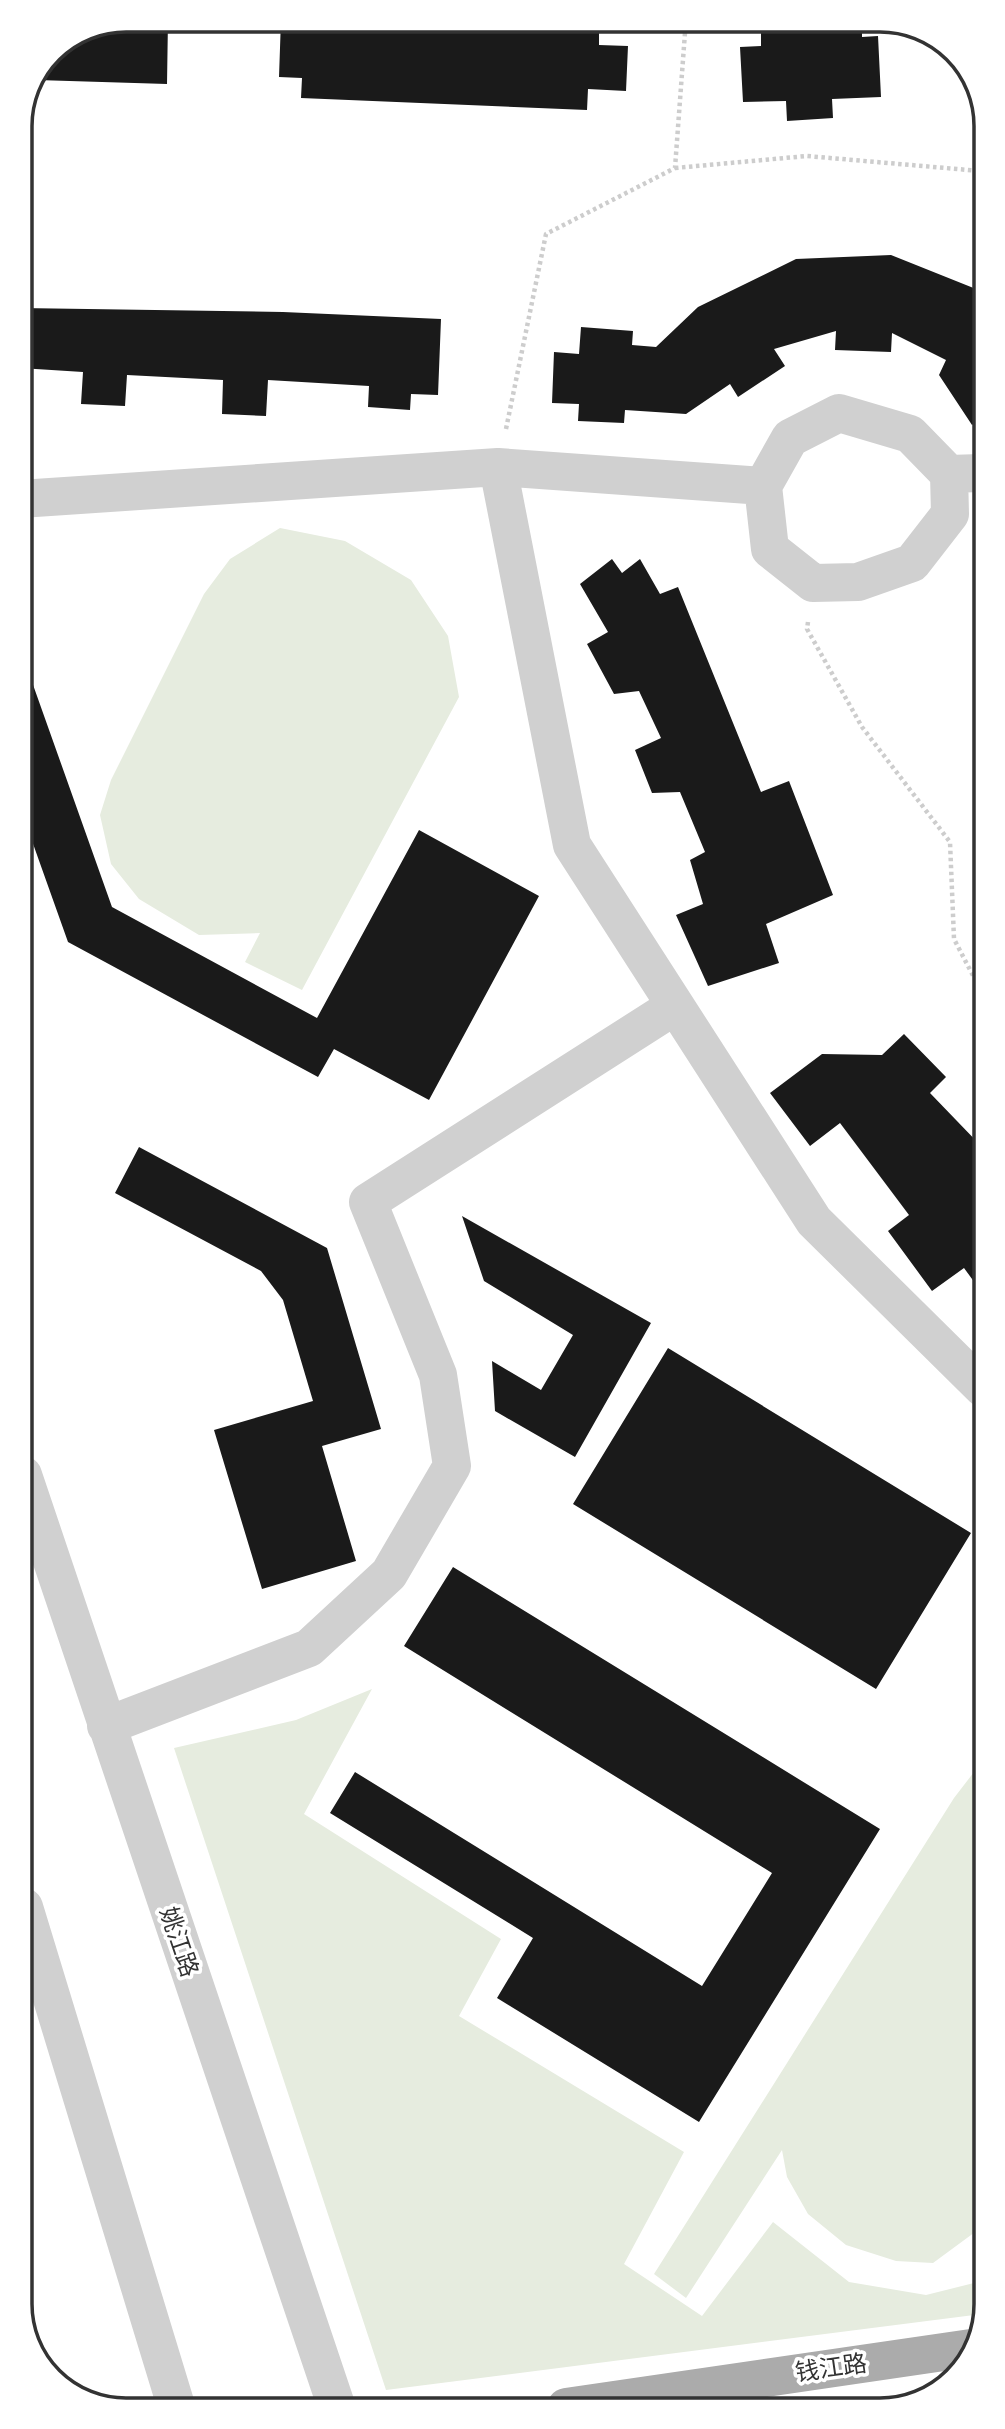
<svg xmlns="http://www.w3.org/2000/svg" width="1005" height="2429" viewBox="0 0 1005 2429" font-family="'Space Grotesk','Noto Sans SC',sans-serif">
	<rect width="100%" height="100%" fill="#fff"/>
	<path fill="#e6ecdf" d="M280,528L345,541L411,580L448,636L459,697L302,990L245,962L260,933L199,935L139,899L111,864L100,815L111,780L204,594L230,559Z
		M372,1689L304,1814L501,1939L459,2016L684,2152L624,2264L702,2316L773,2222L849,2282L926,2295L986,2280L982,2314L386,2390L174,1748L296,1720Z
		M984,1759L986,2224L933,2263L896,2261L846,2245L808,2214L787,2177L782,2150L686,2298L654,2274L954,1798Z"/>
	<path fill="#1a1a1a" d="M126,19H168L167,84L37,80L51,50Z
		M281,19H599V45L628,46L626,91L588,89L587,110L301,98L302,78L279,77Z
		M862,21V37L878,36L881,97L832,99L833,118L787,121L786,101L743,102L740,47L761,46V26Z
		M891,255L981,291V418L972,425L939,375L946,360L892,333L891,352L835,350L836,331L774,349L785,366L738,397L730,384L686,414L625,410L624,423L578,421L579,404L552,403L554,352L579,354L581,327L633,331L632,345L656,347L698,307L796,259Z
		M20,308L283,312L441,319L438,395L411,394L410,410L368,407L369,386L268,380L266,416L222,414L223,380L127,375L125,406L81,404L83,372L20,368Z
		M612,559L622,573L640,559L660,594L678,587L761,792L789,781L833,895L766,924L779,963L708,986L676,915L703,904L690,860L705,852L680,792L652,793L635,750L661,738L639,691L614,694L587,644L608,632L580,584Z
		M21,651L112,907L317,1018L419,830L539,896L429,1100L334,1049L318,1077L68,942L21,810Z
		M904,1034L946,1077L930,1093L983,1148V1294L964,1268L932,1291L888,1231L909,1215L840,1123L810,1146L770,1093L822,1054L882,1055Z
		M139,1147L327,1248L381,1429L322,1446L356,1561L262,1589L214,1430L313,1401L283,1300L261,1271L115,1193Z
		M462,1216L651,1323L575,1457L495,1411L492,1361L541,1390L573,1335L484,1281Z
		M668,1348L971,1533L876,1689L573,1504Z
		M453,1567L880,1829L699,2122L497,1998L533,1938L330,1813L355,1772L702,1986L772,1873L404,1646Z"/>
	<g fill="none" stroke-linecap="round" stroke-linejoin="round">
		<path stroke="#cdcdcd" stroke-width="4.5" stroke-dasharray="3.5 3.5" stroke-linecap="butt" d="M675,168L807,156L980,171
			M506,429L546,234L675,168L686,19
			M808,622L807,629L862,727L950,842L954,939L982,993"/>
		<path stroke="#d0d0d0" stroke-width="38" d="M498,467L763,486L790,438L839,413L910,434L949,474L981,473
			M763,486L770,549L813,583L858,582L912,563L950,514L949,474
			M20,499L498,467L572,845L814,1221L983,1388
			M23,1475L337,2408
			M106,1726L309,1648L389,1574L452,1466L438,1375L368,1202L675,1006
			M24,1907L177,2409"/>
		<path stroke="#ababab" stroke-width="38" d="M566,2407L971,2348"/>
	</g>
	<g text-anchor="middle" stroke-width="7" stroke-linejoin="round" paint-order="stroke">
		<g font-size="24" fill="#333" stroke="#fff">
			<text transform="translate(179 1942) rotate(71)" y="8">姚江路</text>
			<text transform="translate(831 2368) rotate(-8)" y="8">钱江路</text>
		</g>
	</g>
	<path d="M0 0H1005V2429H0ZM126 32H880A94 94 0 0 1 974 126V2304A94 94 0 0 1 880 2398H126A94 94 0 0 1 32 2304V126A94 94 0 0 1 126 32Z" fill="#fff" fill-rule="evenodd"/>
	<path fill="none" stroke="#333" stroke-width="3.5" d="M126 32H880A94 94 0 0 1 974 126V2304A94 94 0 0 1 880 2398H126A94 94 0 0 1 32 2304V126A94 94 0 0 1 126 32Z"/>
</svg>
